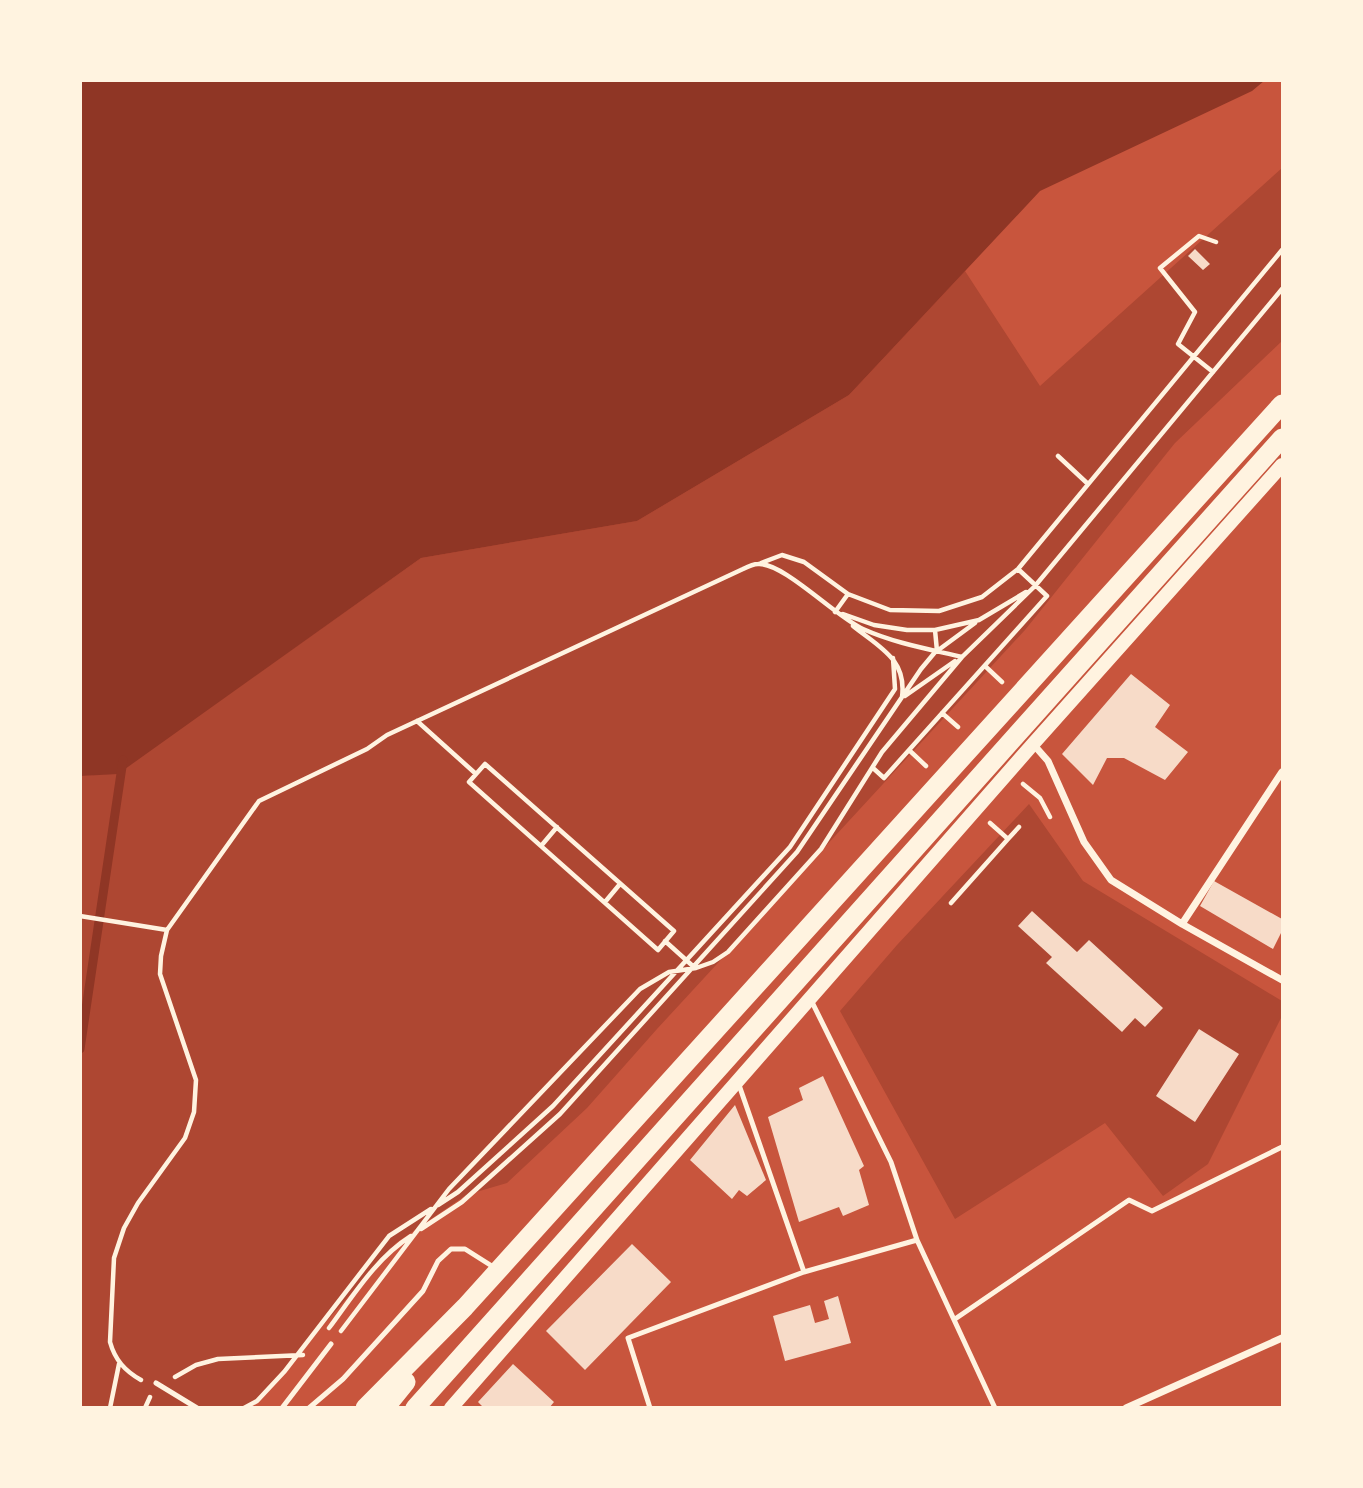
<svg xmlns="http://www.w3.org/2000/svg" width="1363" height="1488" viewBox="0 0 1363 1488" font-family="Ubuntu,sans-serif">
	<rect width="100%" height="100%" fill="#c8553d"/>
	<path fill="#ae4732" d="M1282,168V341L1175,443L1025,630L657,1029L587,1108L507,1183L466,1195L396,1243L250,1407L81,1408V776L118,773L421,558L637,521L849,395L965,271L1040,386Z
		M1029,804L1083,881L1282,1001V1016L1208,1164L1163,1196L1105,1123L955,1219L840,1011L897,945Z"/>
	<path fill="#8f3625" d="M81,80H1264V81L1252,91L1040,191L849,395L637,521L421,558L118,774L81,776Z"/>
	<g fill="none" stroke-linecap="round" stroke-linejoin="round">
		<path stroke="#8f3625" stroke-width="9" d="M80,1049L123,760"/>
	</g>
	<path fill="#f7dbc8" d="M1195,249L1210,264L1203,270L1188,256Z
		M1131,674L1170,705L1155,727L1188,752L1165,780L1124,758H1107L1093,785L1062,754Z
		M1214,881L1282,919V931L1273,949L1200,906Z
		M1032,911L1077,952L1089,940L1163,1008L1145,1027L1135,1018L1122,1032L1046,963L1052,957L1018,926Z
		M1199,1029L1239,1054L1195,1122L1156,1096Z
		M823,1076L864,1166L859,1170L869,1205L843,1216L839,1207L799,1222L768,1117L803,1100L799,1088Z
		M735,1105L766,1180L747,1196L739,1190L732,1199L690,1160Z
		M632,1244L671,1282L585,1370L546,1331Z
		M838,1296L851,1343L785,1361L773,1316L810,1305L815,1323L829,1319L824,1301Z
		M513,1364L554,1402L549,1408H484L478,1402Z"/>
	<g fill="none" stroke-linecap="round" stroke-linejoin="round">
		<path stroke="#fff3e0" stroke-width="4.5" d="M1213,372L1178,344L1195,312L1160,268L1199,236L1216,242
			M1058,456L1088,484
			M761,563L782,555L804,562L848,594L890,610L939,611L982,597L1018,569L1282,250
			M835,612L848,594
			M843,614L874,625L907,630H935L979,620L1026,592
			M853,626C879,647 907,659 902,697
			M935,630L937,651L975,623
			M985,666L1002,682
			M905,696L955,661
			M942,713L958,727
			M417,721L476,774
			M909,750L1047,596L1018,569
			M485,764L674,931L658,950L469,782Z
			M873,768L884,778L909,750L926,766
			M1023,784L1040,798L1050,817
			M990,823L1008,839L1019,827
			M541,846L557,827
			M605,902L620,884
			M951,903L1008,839
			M80,916L167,930
			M665,941L695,968
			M438,1205L458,1192L553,1106L790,847L895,689L893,658
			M421,1229L462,1202L560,1114L797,852L921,669L936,651
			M329,1328C353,1296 376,1258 411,1236
			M341,1331L449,1189L640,989L669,972L696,968L713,962L728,952L821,849L882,752L962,657L1035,586L1282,289
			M175,1377L196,1365L218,1359L303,1355
			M141,1380C125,1371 115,1360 110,1342L114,1258L124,1228L138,1203L185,1138L194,1112L196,1080L160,974L161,956L167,930L259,801L367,749L387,735L743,569C747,567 753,564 758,564C783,562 836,617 863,629C894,643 928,649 962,657
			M110,1408L119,1364
			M145,1408L150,1397
			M244,1408L257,1401L284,1372L389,1236L431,1209"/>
		<path stroke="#fff3e0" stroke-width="5" d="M811,1000L891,1162L917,1240L995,1408
			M738,1082L804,1272
			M955,1319L1129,1200L1152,1211L1282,1147
			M156,1383L197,1408
			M282,1408L331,1344
			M309,1408L343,1379L423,1291L438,1261L451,1249H465L495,1268
			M650,1408L628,1338L804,1272L917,1240"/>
		<path stroke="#fff3e0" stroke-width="7" d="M1033,744L1048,761L1084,842L1111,880L1182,924L1282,980
			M1182,924L1282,772
			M1126,1408L1282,1338"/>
		<path stroke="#fff3e0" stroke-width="14" d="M451,1408L1033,744L1282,465"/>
		<path stroke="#fff3e0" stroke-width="19" d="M365,1408L465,1307L1282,404
			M385,1408L406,1382
			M415,1408L1282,438"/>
	</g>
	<rect width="1363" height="1488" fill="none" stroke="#fff3e0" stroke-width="164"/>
</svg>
